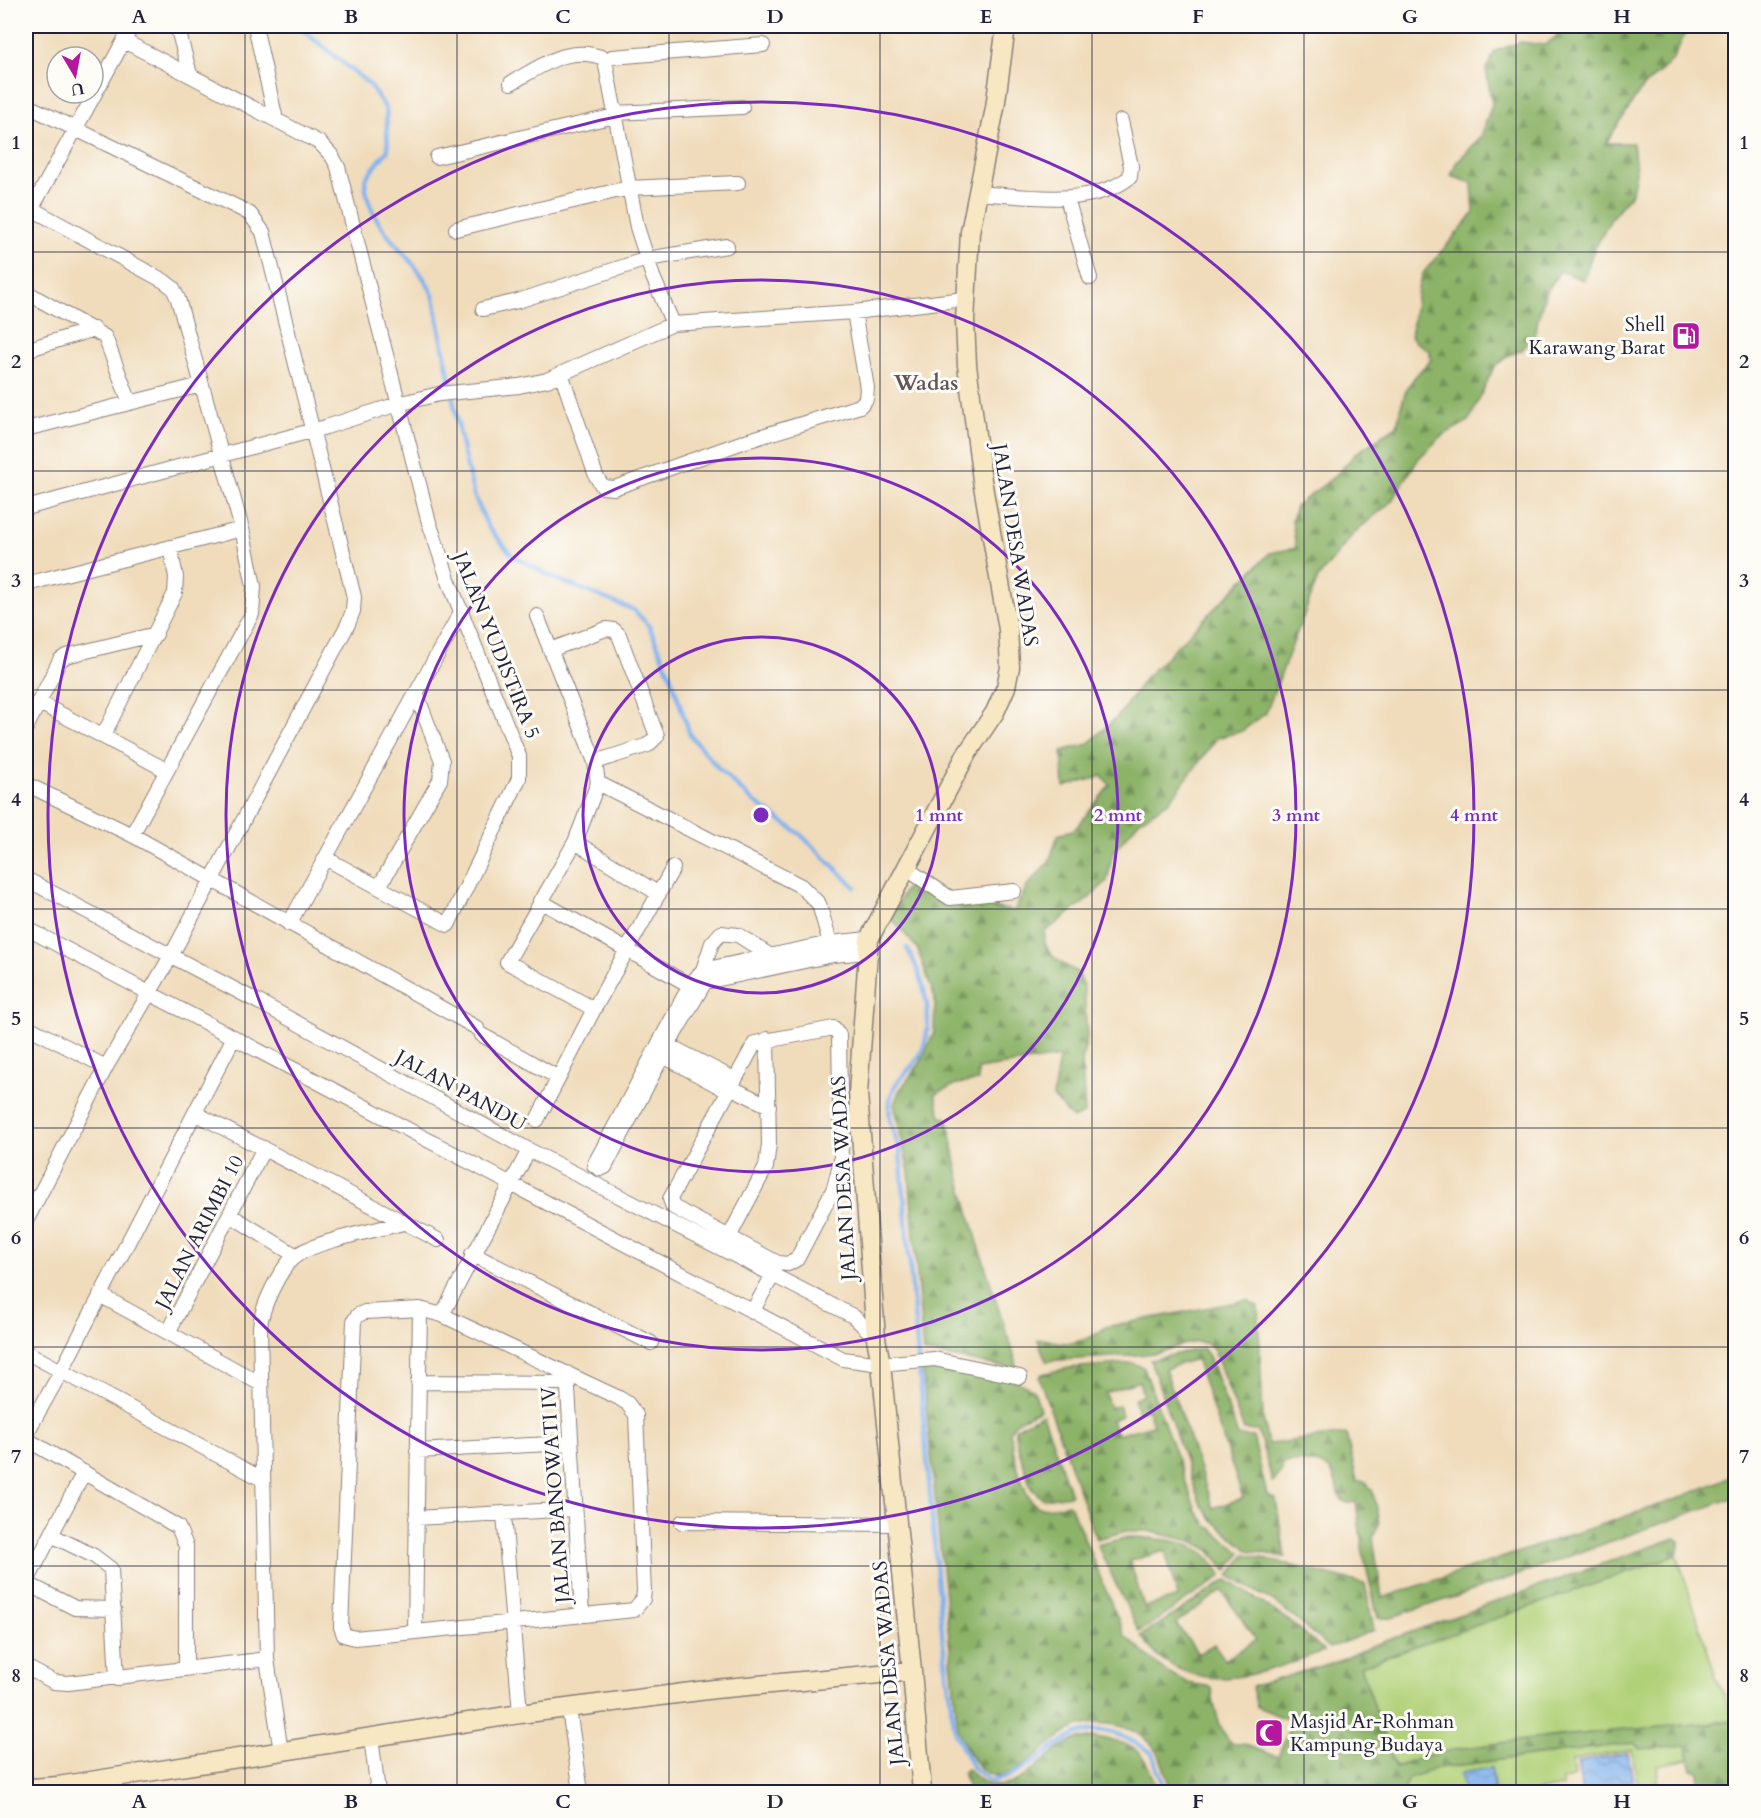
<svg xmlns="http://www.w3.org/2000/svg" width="1761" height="1818" viewBox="0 0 1761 1818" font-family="Cardo,serif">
	<defs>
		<pattern id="forest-firs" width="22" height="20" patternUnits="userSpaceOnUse" patternTransform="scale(1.5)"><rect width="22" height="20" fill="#8cb368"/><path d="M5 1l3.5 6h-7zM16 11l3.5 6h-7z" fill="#729157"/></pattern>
		<pattern id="water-waves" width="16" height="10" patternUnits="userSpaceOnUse" patternTransform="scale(1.5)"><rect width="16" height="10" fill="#82b2ed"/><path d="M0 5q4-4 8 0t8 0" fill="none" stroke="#6a90c1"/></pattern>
	</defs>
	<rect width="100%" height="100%" fill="#fdfcf7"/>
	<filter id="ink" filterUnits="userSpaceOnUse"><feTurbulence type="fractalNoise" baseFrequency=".0167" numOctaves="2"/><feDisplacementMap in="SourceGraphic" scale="12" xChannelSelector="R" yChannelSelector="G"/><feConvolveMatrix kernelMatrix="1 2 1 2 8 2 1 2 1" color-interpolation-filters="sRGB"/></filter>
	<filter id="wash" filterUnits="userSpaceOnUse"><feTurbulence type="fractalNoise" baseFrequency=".008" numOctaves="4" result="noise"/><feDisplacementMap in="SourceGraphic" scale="24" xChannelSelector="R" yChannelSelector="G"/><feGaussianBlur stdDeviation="1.35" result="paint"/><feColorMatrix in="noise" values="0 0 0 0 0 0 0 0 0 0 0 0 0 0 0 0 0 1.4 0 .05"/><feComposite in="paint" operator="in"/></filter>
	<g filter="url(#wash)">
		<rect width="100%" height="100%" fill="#f0dcbb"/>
		<path fill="#b1d178" stroke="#6a7a5a" stroke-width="1.5" d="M1677,1555L1716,1677L1735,1721L1557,1736L1491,1744L1407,1762L1395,1768L1361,1666Z
			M1634,1743L1640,1749L1686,1745L1689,1759L1657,1765L1659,1792H1639L1632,1750L1572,1760L1574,1778L1562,1780L1563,1787L1533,1792H1495L1491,1768L1462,1773L1464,1792H1402L1409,1778L1437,1768Z"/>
		<path fill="url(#forest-firs)" stroke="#576a52" stroke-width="1.5" fill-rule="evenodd" d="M1559,26H1689L1672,61L1642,88L1606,143H1633L1636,172L1632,193L1612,217L1592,254L1584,280L1560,271L1545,294L1534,335L1522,350L1507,356L1493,369L1469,421L1443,435L1419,458L1391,502L1354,533L1318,578L1266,713L1242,731L1217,738L1169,802L1140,820L1113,852L1107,881L1087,900L1045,932C1042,955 1061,963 1079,973L1084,988L1087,1036L1082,1062L1085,1113L1073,1119L1053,1097L1059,1057L978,1069V1081L957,1084L935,1094L941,1117L947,1118C952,1137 954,1157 959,1176C976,1239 995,1300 1016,1361V1369L923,1352L909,1172L894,1104L899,1091L920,1063L934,1032L935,998L917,948L890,917L910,881L942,905L985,906L1014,911L1028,885L1049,862L1058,835L1075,829L1110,785L1102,776L1064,787L1062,751L1088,744L1120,714L1145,678L1270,553L1296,548L1292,520L1296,506L1335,476L1356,453L1397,426C1403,393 1406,383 1431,360L1429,350L1415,342L1411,336L1418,289L1423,273L1474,213L1472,183L1451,176L1456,163L1481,137L1492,104L1486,69L1495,51L1520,42L1544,45L1557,36Z
			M1248,1300L1258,1307L1263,1418L1268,1444L1346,1434L1357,1481L1366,1482L1373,1492L1380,1522L1373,1537L1382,1598L1674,1500L1735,1475V1497L1458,1596L1388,1618H1378L1363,1553L1356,1502L1348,1503L1342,1500C1338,1492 1337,1485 1334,1477C1327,1459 1298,1460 1283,1464L1282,1471L1273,1483L1258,1431L1244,1430L1213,1348C1198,1334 1173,1350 1155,1353C1119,1358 1082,1358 1046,1361L1038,1340C1046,1338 1048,1340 1056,1342C1073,1346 1094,1338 1105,1327Z
			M1203,1348L1209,1356L1238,1436L1253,1437L1267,1495L1276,1499L1285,1557L1248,1550L1212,1520L1200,1503L1150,1360ZM1196,1359L1243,1498L1213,1508L1165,1369Z
			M922,1363C942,1364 1024,1377 1034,1392C1037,1396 1038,1405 1040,1410C1028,1416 1013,1420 1010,1433C1013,1450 1023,1502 1039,1507C1047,1509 1059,1506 1068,1504L1071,1507L1125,1636L1164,1670L1188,1683L1212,1687C1213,1706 1219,1730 1232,1744H1243L1278,1757L1292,1721L1257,1707L1252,1688L1254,1686L1342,1660L1372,1646L1675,1538L1680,1541L1677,1555L1361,1666L1395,1768C1430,1750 1472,1747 1511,1742C1585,1732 1661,1727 1735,1721V1792H1659L1699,1786L1698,1771L1692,1770L1686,1745L1640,1749L1634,1743L1437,1768L1409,1778L1402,1792H1171C1167,1779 1164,1765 1158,1753C1142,1725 1094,1714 1067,1732C1019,1764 992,1814 958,1730Z
			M1133,1363L1144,1368L1196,1510L1205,1523L1241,1553L1227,1571L1209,1550L1192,1541L1148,1531H1126L1096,1539L1039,1378L1042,1374L1069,1368ZM1139,1381L1143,1395L1134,1399L1138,1412L1148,1409L1153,1425L1117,1435L1112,1420L1122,1416L1119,1405L1110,1408L1105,1393Z
			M1043,1414L1071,1495L1043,1499L1031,1488L1015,1437V1429Z
			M1128,1537C1152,1538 1184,1539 1204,1553C1211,1558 1217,1569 1222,1576L1139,1632L1097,1545ZM1165,1551L1178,1597L1144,1607L1130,1561Z
			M1246,1554L1365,1584L1374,1630L1330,1648L1279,1605L1229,1576Z
			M1227,1580L1291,1622L1324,1651C1271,1669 1211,1698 1159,1657C1153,1652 1147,1643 1141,1636ZM1222,1591L1256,1640L1225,1660L1214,1644L1198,1654L1176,1623Z
			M1094,1737C1136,1743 1146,1751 1157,1792H969L963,1773L967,1769C1009,1815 1036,1755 1075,1740C1080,1738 1088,1738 1094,1737Z"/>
		<path fill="url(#water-waves)" stroke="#526a94" stroke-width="1.5" d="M1628,1753L1635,1792H1582L1577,1762Z
			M1491,1768L1495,1792H1464L1461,1773Z"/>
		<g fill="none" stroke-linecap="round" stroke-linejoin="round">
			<path stroke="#82b2ed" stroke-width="4.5" d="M298,26L370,85L386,109L388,150L365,179C367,234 417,253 434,298L463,451L474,495L488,527L513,556L556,579L634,610L649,626L671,677L690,735L719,769L754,802L800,834L855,887
				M907,948C924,978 937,1022 920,1055C911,1071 892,1082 890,1101C887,1119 895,1135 900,1151L943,1643L955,1733L973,1768L990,1781C1039,1776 1063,1717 1115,1733C1127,1737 1140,1746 1152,1753L1166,1792"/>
		</g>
	</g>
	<g filter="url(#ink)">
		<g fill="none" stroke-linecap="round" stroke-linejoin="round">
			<g stroke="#897f7b" stroke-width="16">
				<path id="street" d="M177,26L190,74
					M255,26L276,120
					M124,41L320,143L332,156L338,167L428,519L448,579L519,756V778L515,787L448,925L325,858
					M511,83C545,64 568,44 607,59
					M26,105L241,209L250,214L263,232L354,597L353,611L348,624L171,956L106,1067L26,1221
					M615,113L742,107
					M437,157L615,116
					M978,193C1024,196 1091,208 1130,177L1131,166L1121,121
					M1067,198L1090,278
					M32,209L164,281L173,288L178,299L242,529L254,586L252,614L132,835
					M26,219L132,26
					M456,229L628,188L738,183
					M26,292L105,337L130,403
					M483,309L518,301L647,259L727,246
					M673,324L653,277L637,227L605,61L612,57L763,45
					M26,350L94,329
					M562,376L596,476L603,487L614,488L746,441L860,406L866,399L867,388L854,312
					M26,429L201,385
					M26,508L326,427L398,404L439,394L519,386L547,380L673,324L854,312L965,299
					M26,584L242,529
					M537,616L595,762L598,783L575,842L507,962L594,1009
					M550,650L606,629L614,630L619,635L657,736L648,745L595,762
					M38,702L166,770
					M26,728L60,660L66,656L156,634
					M103,736L175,593L176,577L170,547
					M598,783L801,886L819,904L832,950
					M26,784L132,835L477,1028
					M575,842L659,894
					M907,869L950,898L1014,891
					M26,879L268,1007L529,1150L853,1316L876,1338
					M379,887L440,780L442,761L416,693
					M540,901L698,990
					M289,924L462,610
					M26,928L843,1359L881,1364L934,1359L1020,1377
					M867,952L833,955L705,982L668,1045L605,1167L600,1169L594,1165L690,985L703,970L830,943L869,939
					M705,976L703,970L712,943L721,933L738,935L769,955L767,959
					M26,1026L106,1067
					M834,1028L839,1035L841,1160L834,1188L797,1259L788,1264L778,1263L673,1207L670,1199L755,1043Z
					M482,1035L557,1077
					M662,1042L734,1079
					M656,1052L728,1091
					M730,1087L769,1106
					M195,1113L438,1240
					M537,1120L594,1009L673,868
					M230,1215L295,1255
					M729,1237L766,1167L769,1144L767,1039
					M472,1254L651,1343
					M100,1295L261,1384
					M420,1309L442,1315L619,1398L627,1403L636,1415L644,1591L643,1599L634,1610L355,1638L344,1635L341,1627L354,1321L358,1315L365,1312Z
					M752,1312L773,1275
					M442,1315L529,1150
					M168,1333L264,1148
					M26,1352L262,1479
					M567,1373L582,1614
					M418,1382L567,1383
					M26,1434L62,1370L234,1037
					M26,1439L178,1527L186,1546V1668
					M417,1451L570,1443
					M504,1514L520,1714
					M416,1518L575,1509
					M682,1522L897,1524
					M51,1535L94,1556L111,1569L117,1679
					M26,1583L84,1472
					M26,1583L75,1608L114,1609
					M415,1631L420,1309
					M26,1667L54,1682L68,1683L267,1659
					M569,1709L581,1792
					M371,1737L378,1792
					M281,1752L267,1659L260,1327C261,1308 281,1265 297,1255C317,1241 377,1230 403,1223"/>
			</g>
			<g stroke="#897f7b" stroke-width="21">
				<path id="secondary" d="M26,1785L32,1788L58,1786L520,1714L715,1689L912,1671
					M922,1792L912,1671L881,1364L876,1338L858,1093L869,939L966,755L995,712L1006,687L1010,667L1008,629L982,480L967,365L965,321L970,232L995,108L1006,26"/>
			</g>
			<use href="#street" stroke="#fff" stroke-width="14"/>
			<use href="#secondary" stroke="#f7e8c3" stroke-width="18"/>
		</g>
	</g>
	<path fill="none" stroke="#22223b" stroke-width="1.5" stroke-opacity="0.55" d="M245,26V1792M457,26V1792M669,26V1792M880,26V1792M1092,26V1792M1304,26V1792M1516,26V1792M26,252H1736M26,471H1736M26,690H1736M26,909H1736M26,1128H1736M26,1347H1736M26,1566H1736"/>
	<g fill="none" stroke="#7b2cbf" stroke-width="3">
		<circle cx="761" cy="815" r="178"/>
		<circle cx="761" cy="815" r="357"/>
		<circle cx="761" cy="815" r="535"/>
		<circle cx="761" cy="815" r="713"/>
	</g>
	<defs>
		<g id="fuel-square" transform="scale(1.5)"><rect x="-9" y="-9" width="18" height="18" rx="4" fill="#b5179e" stroke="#fdfcf7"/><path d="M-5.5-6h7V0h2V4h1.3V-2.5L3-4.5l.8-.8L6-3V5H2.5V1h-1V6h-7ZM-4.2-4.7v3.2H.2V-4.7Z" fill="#fff"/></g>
		<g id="mosque-square" transform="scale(1.5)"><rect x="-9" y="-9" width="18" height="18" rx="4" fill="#b5179e" stroke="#fdfcf7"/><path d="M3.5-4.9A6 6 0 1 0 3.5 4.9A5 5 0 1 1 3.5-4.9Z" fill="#fff"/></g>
	</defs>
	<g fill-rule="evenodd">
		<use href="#fuel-square" x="1686" y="336"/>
		<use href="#mosque-square" x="1269" y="1733"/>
	</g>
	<g text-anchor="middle" stroke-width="6" stroke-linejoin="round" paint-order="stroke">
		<g font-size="20" fill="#22223b" stroke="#fdfcf7" text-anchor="end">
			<text x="1665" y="331">Shell<tspan x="1665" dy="23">Karawang Barat</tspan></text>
			<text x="1290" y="1728" text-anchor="start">Masjid Ar-Rohman<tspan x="1290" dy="23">Kampung Budaya</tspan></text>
		</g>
		<g font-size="20" fill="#22223b" stroke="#fdfcf7">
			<text transform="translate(1016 545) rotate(81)" y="7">JALAN DESA WADAS</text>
			<text transform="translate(497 645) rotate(68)" y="7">JALAN YUDISTIRA 5</text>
			<text transform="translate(461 1090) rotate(29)" y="7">JALAN PANDU</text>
			<text transform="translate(843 1178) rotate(-93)" y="7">JALAN DESA WADAS</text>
			<text transform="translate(199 1232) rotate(-63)" y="7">JALAN ARIMBI 10</text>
			<text transform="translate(555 1495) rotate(-94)" y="7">JALAN BANOWATI IV</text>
			<text transform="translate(888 1663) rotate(-95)" y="7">JALAN DESA WADAS</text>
		</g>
		<g font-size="22" font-weight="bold" fill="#665558" stroke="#fdfcf7">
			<text x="926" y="390">Wadas</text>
		</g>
	</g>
	<circle cx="761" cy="815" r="9" fill="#7b2cbf" stroke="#fdfcf7" stroke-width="3"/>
	<g font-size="18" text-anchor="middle" font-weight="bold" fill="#7b2cbf" stroke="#fdfcf7" stroke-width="6" stroke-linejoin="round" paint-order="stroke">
		<text x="939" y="821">1 mnt</text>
		<text x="1118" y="821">2 mnt</text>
		<text x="1296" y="821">3 mnt</text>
		<text x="1474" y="821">4 mnt</text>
	</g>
	<rect width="1761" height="1818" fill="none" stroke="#fdfcf7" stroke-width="66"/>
	<g transform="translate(75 75) rotate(170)"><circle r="28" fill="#fdfcf7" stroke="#a5a5ac" stroke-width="1.5"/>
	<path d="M0-4.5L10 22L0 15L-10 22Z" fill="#b5179e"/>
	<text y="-9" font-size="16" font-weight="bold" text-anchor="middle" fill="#22223b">U</text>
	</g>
	<rect x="33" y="33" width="1695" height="1752" fill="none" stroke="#22223b" stroke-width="2"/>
	<g font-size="20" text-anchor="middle" font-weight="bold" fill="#22223b">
		<text x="139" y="23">A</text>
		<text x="351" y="23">B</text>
		<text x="563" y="23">C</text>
		<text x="775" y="23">D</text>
		<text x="986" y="23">E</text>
		<text x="1198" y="23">F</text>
		<text x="1410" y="23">G</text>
		<text x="1622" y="23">H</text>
		<text x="16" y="149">1</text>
		<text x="1744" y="149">1</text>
		<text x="16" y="368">2</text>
		<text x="1744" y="368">2</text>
		<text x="16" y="587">3</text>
		<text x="1744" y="587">3</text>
		<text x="16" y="806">4</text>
		<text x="1744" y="806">4</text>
		<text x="16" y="1025">5</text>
		<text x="1744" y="1025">5</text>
		<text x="16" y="1244">6</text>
		<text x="1744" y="1244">6</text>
		<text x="16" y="1463">7</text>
		<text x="1744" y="1463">7</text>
		<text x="16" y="1682">8</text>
		<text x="1744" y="1682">8</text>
		<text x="139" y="1808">A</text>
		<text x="351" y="1808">B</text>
		<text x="563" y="1808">C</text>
		<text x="775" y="1808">D</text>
		<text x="986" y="1808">E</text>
		<text x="1198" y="1808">F</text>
		<text x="1410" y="1808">G</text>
		<text x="1622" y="1808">H</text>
	</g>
</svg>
